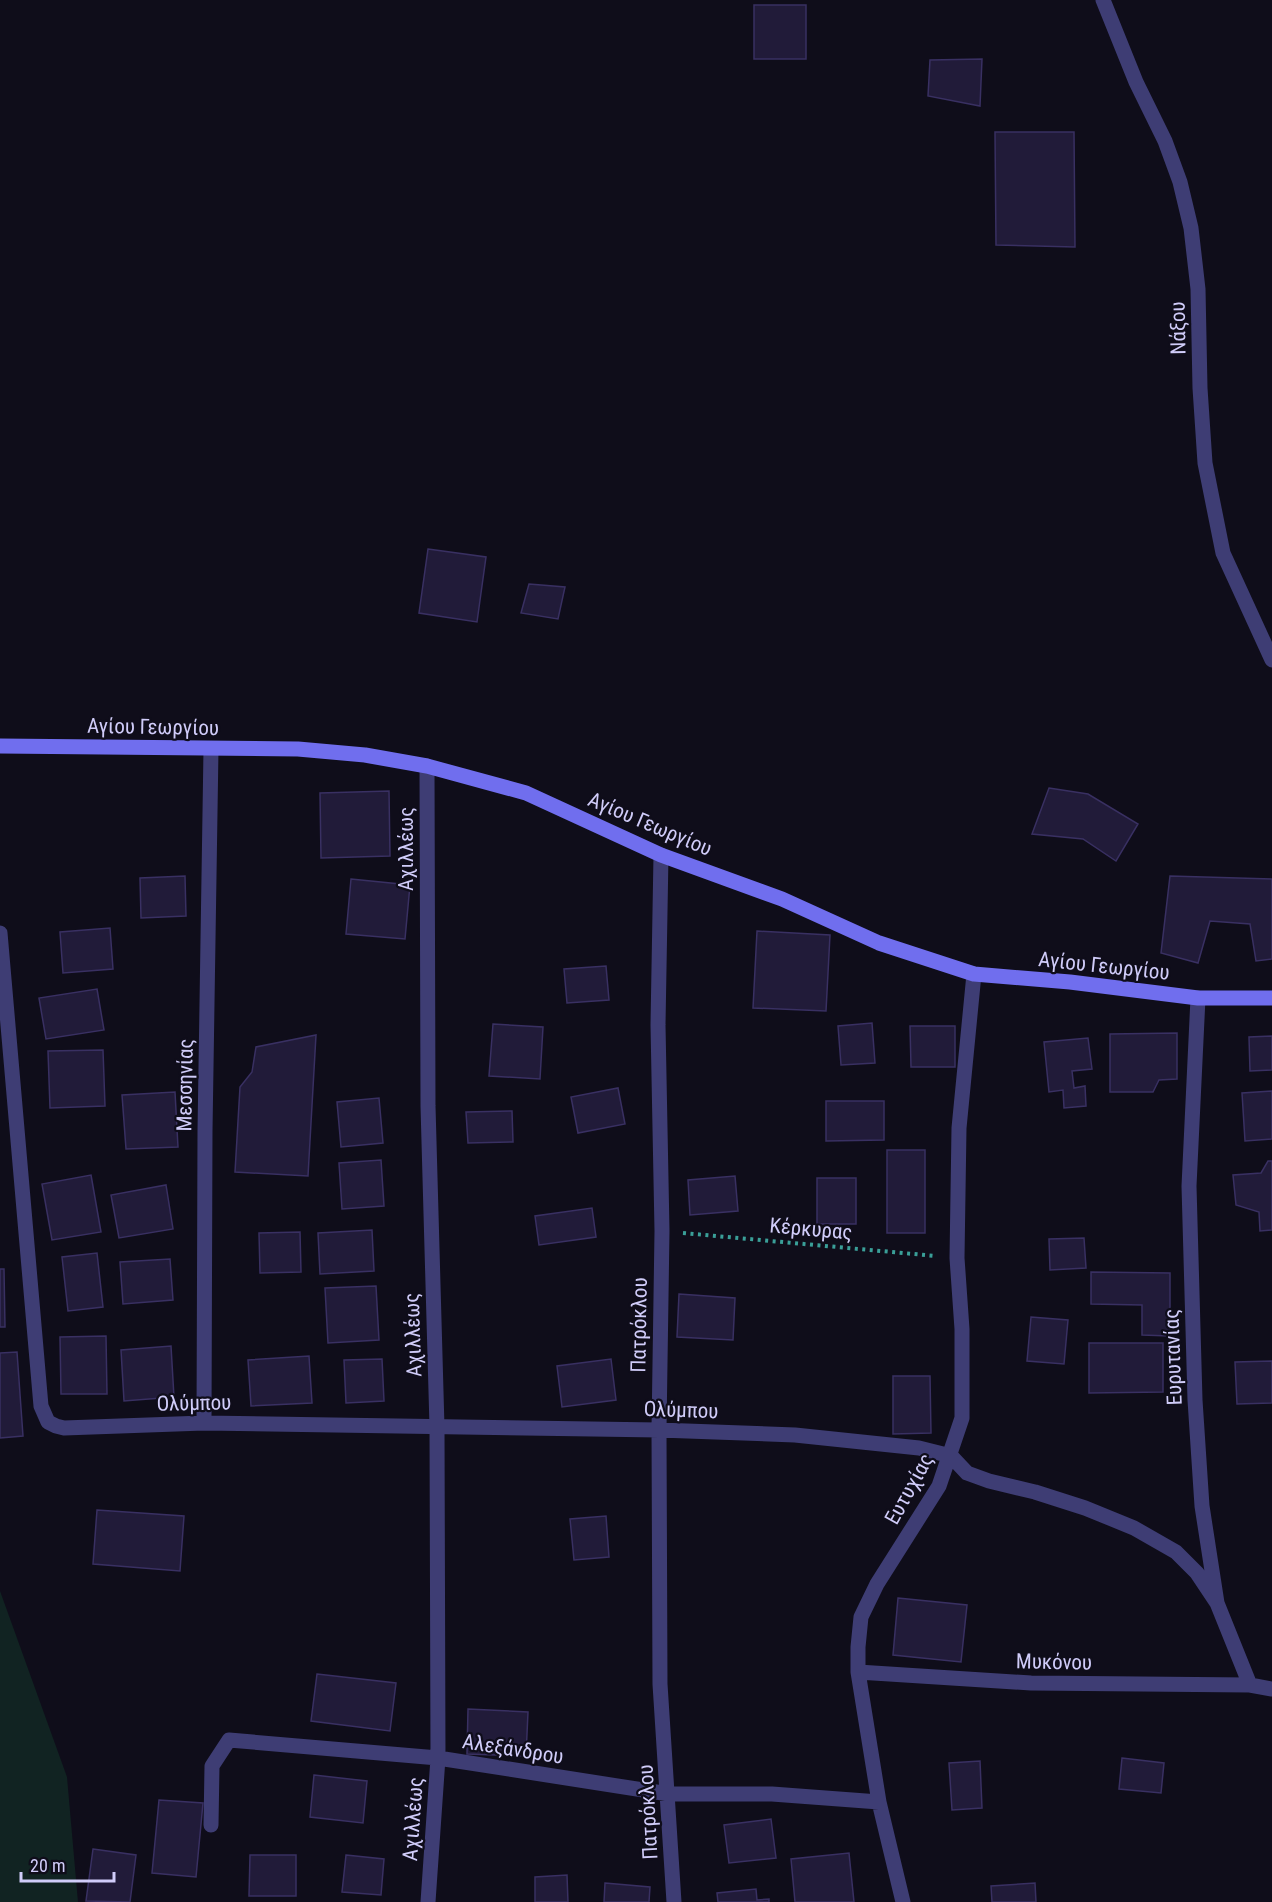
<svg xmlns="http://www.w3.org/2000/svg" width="1272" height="1902" viewBox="0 0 1272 1902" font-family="'Roboto Condensed',sans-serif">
	<rect width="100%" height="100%" fill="#0f0d1a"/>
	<path fill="#112322" d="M0,1591L67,1777L78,1902H0Z"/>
	<path fill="#211b39" stroke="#393062" stroke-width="1.5" d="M754,5H806V59H754Z
		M982,59L980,106L928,96L930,60Z
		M995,132H1074L1075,247L996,245Z
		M428,549L486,557L477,622L419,613Z
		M529,584L565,587L558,619L521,613Z
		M1049,788L1088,794L1138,824L1116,861L1083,839L1032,834Z
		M389,791L390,856L321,858L320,793Z
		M185,876L186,916L141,918L140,878Z
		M1170,876L1272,879V959L1256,961L1250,924L1210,921L1198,963L1161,953Z
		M351,879L410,885L405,939L346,934Z
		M110,928L113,969L63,973L60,932Z
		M757,931L830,935L826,1011L753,1008Z
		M606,966L609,1000L567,1003L564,969Z
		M97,989L104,1030L46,1039L39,998Z
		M872,1023L875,1063L841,1065L838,1026Z
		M493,1024L543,1027L540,1079L489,1076Z
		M910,1026H955V1067H911Z
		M1177,1033V1079L1159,1080L1153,1092H1110V1034Z
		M316,1035L308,1176L235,1172L240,1087L252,1072L256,1047Z
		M1272,1036V1070L1250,1071L1249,1037Z
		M1088,1038L1092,1069L1072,1071L1074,1088L1085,1086L1086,1106L1064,1108L1063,1090L1049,1092L1044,1042Z
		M103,1050L105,1106L50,1108L48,1051Z
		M618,1088L625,1124L578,1133L571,1097Z
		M1272,1091V1139L1245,1141L1242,1093Z
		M175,1092L178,1147L126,1149L122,1095Z
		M379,1098L383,1143L341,1147L337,1102Z
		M826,1101H884V1140L826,1141Z
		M512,1111L513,1142L468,1143L466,1112Z
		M887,1150H925V1233H887Z
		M381,1160L384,1206L342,1209L339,1163Z
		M1268,1161H1272V1230L1260,1231L1259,1212L1236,1205L1233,1175L1261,1173Z
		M91,1175L101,1232L52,1240L42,1184Z
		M735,1176L738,1211L690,1215L688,1180Z
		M817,1178H856V1224H817Z
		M166,1185L173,1229L119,1238L111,1195Z
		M592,1208L596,1237L539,1245L535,1216Z
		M372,1230L374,1271L320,1274L318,1233Z
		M300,1232L301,1272L260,1273L259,1233Z
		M1084,1238L1086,1268L1050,1270L1049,1239Z
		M97,1253L103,1307L68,1311L62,1257Z
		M170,1259L173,1300L123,1304L120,1262Z
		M0,1269H4L5,1327H0Z
		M1091,1272L1170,1273V1336L1142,1335V1305L1091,1304Z
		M376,1286L379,1340L328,1343L325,1288Z
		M679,1294L735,1298L733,1340L677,1337Z
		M1031,1317L1068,1320L1064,1364L1027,1361Z
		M106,1336L107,1394H61L60,1337Z
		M1089,1343H1163V1392L1089,1393Z
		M171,1346L174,1397L124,1401L121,1350Z
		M17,1352L23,1436L0,1438V1353Z
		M309,1356L312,1403L251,1406L248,1360Z
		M382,1359L384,1401L346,1403L344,1360Z
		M611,1359L616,1400L562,1407L557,1366Z
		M1272,1361V1403L1237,1404L1235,1362Z
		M893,1376H930L931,1433L893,1434Z
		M97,1510L184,1516L180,1571L93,1564Z
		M606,1516L609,1557L574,1560L570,1519Z
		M898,1598L967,1605L961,1662L893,1655Z
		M317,1674L396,1683L390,1731L311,1721Z
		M468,1709L528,1712L526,1756L467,1754Z
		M1122,1758L1164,1763L1161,1793L1119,1789Z
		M980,1761L982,1808L952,1810L949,1763Z
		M314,1775L367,1781L363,1823L310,1817Z
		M159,1800L203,1803L196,1877L152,1873Z
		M771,1819L776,1858L729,1863L724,1825Z
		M93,1849L136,1855L130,1902L86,1901Z
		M849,1853L854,1902H795L791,1859Z
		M250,1855H296V1896H249Z
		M346,1855L384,1859L381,1895L342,1892Z
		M567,1875L568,1902H535V1877Z
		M605,1883L650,1887L649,1902H604Z
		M1035,1883L1036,1902H992L991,1886Z
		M756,1889L757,1900L769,1899V1902H718L717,1893Z"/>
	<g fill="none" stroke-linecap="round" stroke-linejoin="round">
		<path stroke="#3a9f98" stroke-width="4" stroke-dasharray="3 4.5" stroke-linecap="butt" d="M683,1233L936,1256"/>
		<path stroke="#3e3d74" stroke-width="15" d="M1103,0L1136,82L1165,141L1180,182L1191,228L1198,289L1200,388L1205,463L1223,553L1272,660
			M427,766L428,1106L437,1427L438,1758L428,1902
			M661,855L658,1025L662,1231L659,1430L660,1684L674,1902
			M0,933L41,1406L48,1422L56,1426L64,1428L204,1423L659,1430L795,1435L919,1448L951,1456L967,1473L989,1481L1035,1492L1085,1508L1134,1528L1176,1552L1197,1573L1217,1603
			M1198,998L1189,1186L1195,1400L1202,1506L1217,1603L1250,1685L1272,1689
			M204,1423L205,1131L211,749
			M858,1672L1031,1683L1250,1685
			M211,1825L212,1766L229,1740L438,1758L669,1794H772L879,1802
			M903,1902L879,1802L858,1672V1647L861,1617L877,1584L939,1486L962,1418V1329L957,1258L959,1128L974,974"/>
		<path stroke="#706eee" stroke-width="15" d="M0,746L298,749L365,755L427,766L526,793L661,855L782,899L879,943L974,974L1070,982L1198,998H1272"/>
	</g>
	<g text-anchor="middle" stroke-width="4.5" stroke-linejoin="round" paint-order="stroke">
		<g font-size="21" fill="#d0ccf9" stroke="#0f0d1a">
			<text transform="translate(1178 328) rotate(-91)" y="7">Νάξου</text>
			<text transform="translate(153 727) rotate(1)" y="7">Αγίου Γεωργίου</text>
			<text transform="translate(650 824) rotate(23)" y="7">Αγίου Γεωργίου</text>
			<text transform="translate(406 849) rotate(-90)" y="7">Αχιλλέως</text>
			<text transform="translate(1104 966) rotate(6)" y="7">Αγίου Γεωργίου</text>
			<text transform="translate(185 1085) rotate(-89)" y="7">Μεσσηνίας</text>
			<text transform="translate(811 1229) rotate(5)" y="7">Κέρκυρας</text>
			<text transform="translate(639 1325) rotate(-89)" y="7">Πατρόκλου</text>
			<text transform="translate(413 1335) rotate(-92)" y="7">Αχιλλέως</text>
			<text transform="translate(1173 1357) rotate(-92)" y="7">Ευρυτανίας</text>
			<text transform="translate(194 1403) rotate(-1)" y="7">Ολύμπου</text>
			<text transform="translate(681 1410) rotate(2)" y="7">Ολύμπου</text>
			<text transform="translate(909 1489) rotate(-61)" y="7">Ευτυχίας</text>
			<text transform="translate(1054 1662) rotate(1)" y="7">Μυκόνου</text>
			<text transform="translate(513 1749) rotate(9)" y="7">Αλεξάνδρου</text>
			<text transform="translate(648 1812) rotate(-93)" y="7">Πατρόκλου</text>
			<text transform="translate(413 1819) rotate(-86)" y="7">Αχιλλέως</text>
		</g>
	</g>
	<path d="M21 1872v9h93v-9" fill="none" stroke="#d0ccf9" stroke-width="3"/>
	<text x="30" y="1872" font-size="18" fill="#d0ccf9" stroke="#0f0d1a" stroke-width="4.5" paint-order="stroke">20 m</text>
</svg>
